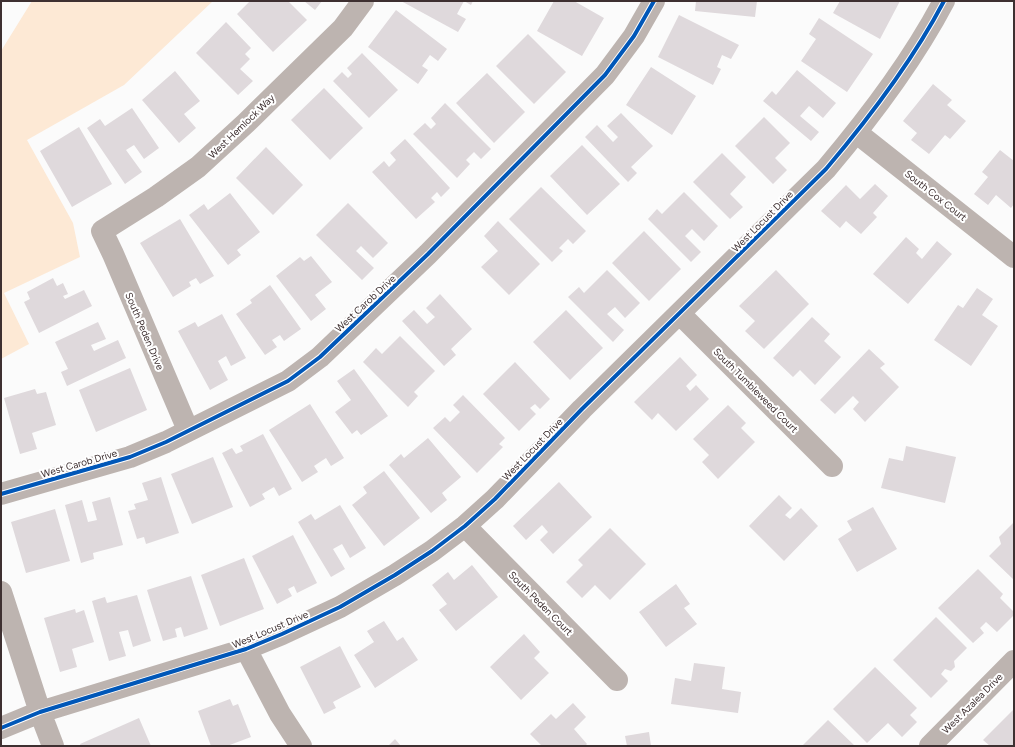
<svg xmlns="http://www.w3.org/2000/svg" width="1015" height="747" viewBox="0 0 1015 747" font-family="Figtree,sans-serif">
	<rect width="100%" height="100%" fill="#fbfbfb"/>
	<path fill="#fde9d5" d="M32,1H213L124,85L27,140L73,223L80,257L4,293L29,344L1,359V51Z"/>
	<path fill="#dfd9dc" d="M250,1H288L307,20L273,52L237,14Z
		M304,1H322L315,10Z
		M401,1H473L471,5L464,1L457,14L466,19L458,32Z
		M554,1H574L604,18L582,56L537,31Z
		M696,1H757L755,17L695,11Z
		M840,1H900L880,39L833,13Z
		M396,10L447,49L438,61L430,55L422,66L428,70L418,84L368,47Z
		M679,15L739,45L731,59L722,55L717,67L721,69L713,85L658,57Z
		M819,18L873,54L847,92L801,61L816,39L809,34Z
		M226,22L251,48L245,54L250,59L240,69L253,81L238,95L196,53Z
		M528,34L566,72L534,104L496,66Z
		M362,53L398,90L369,118L333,81L342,72L348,78L352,74L347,68Z
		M651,67L696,96L672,135L626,105Z
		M797,70L836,103L823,118L809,106L800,116L819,132L811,141L763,101L772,91L776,95Z
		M175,71L200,101L184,114L196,128L179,143L142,100Z
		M487,73L525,112L494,143L456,103Z
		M933,84L952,100L947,105L966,121L950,139L945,135L929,154L911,140L917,133L903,121Z
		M324,88L363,128L330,160L291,120Z
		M445,103L491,149L481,159L474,152L466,160L470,164L457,178L413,134L425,123L431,129L436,124L431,118Z
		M132,108L159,148L144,159L134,145L126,150L142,172L125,184L87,128L100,119L105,126Z
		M621,113L653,146L631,167L637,173L628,182L585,137L597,125L613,142L618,137L607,126Z
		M764,117L790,143L775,158L787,170L773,184L735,146Z
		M79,127L112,184L72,207L40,151Z
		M405,139L450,188L441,197L437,192L431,198L435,202L416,219L372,172L384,161L389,167L396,160L390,153Z
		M582,145L620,184L587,215L550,176Z
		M266,147L303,185L273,215L236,178Z
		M1000,150L1014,161V204L1011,208L996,195L988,205L974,194L988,177L982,172Z
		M722,153L746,177L730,194L743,207L730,219L693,182Z
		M875,184L888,196L873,213L877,217L861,234L846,221L840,228L821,211L846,185L860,199Z
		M541,187L586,231L573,244L568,239L559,248L563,251L552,262L509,219Z
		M684,192L718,226L704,241L692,229L685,236L701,252L691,262L648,219L657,209L662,214Z
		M230,193L260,232L237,250L241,255L228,265L189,215L204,204L208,210Z
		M348,203L388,243L373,258L361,246L356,251L374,268L362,280L316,235Z
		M180,219L214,276L200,284L196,278L189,282L191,286L173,297L140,243Z
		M498,221L540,264L509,295L481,267L498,251L484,236Z
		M644,231L681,269L649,301L612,263Z
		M906,237L919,249L916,253L922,259L937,241L952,254L908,304L873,274Z
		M311,256L332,282L315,295L326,309L311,321L276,276L300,257L304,261Z
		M607,270L640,303L625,318L615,307L607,314L624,330L613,342L568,297L579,287L584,293Z
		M776,270L809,304L764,349L745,331L755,321L739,306Z
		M53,278L57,286L63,283L68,294L63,296L65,299L84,290L92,306L39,333L24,302L30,299L27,292Z
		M270,285L301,329L284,341L280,335L272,340L277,347L265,355L236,314L252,303L250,300Z
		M977,288L993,299L982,315L998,326L971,366L934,340L958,305L963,308Z
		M440,294L472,329L451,349L456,355L444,366L402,321L414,310L427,324L435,317L426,308Z
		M566,310L603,348L570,380L533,342Z
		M222,314L246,358L231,366L226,356L218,361L228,380L210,390L178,331L195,322L198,327Z
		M812,317L830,334L824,341L841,357L815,385L800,370L793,377L773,358Z
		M98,322L106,339L91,345L94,351L118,340L126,358L67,386L61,372L68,369L55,342Z
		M400,336L435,371L414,392L418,396L408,407L363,362L376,348L382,354Z
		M869,349L885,364L880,368L899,387L865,422L853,409L859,402L853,396L835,414L820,400Z
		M680,357L697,375L686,386L690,391L696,385L709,399L676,431L658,413L652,420L634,402Z
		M515,362L550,399L540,409L535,404L530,408L536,414L519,431L483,394Z
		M130,368L147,410L96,432L79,390Z
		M354,369L388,416L361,435L357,430L352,434L335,412L351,400L337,381Z
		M35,389L37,394L46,392L56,425L32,433L37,449L20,454L4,398Z
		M463,395L505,438L499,444L503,447L477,473L433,428L445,417L450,422L460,412L453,405Z
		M310,404L344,458L331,466L326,458L314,466L318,472L302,482L269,430Z
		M728,405L746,423L741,428L755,442L718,479L702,462L709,455L693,439Z
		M263,434L292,489L279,496L274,487L262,494L265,499L250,507L222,453L232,448L236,454L243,451L240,446Z
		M428,438L461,477L442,493L447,500L431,513L389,465L401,454L404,458Z
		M906,446L956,457L945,503L881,488L889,458L903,461Z
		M213,457L233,507L192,524L171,474Z
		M384,471L420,518L384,546L352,505L367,493L363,487Z
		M161,477L179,533L146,544L144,537L137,539L128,511L136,509L134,504L148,500L142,483Z
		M559,482L592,517L553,554L540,540L548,532L542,525L526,540L513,526Z
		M779,495L792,508L785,515L790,519L801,508L818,526L784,561L749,526Z
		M110,497L123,545L93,553L94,559L81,563L65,505L82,500L88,522L97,520L92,502Z
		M340,505L366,548L350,558L342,544L333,549L345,569L331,577L298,522L311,514L315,520Z
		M873,507L897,549L857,572L838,539L852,530L847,521Z
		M55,509L70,561L26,573L11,522Z
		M1014,522V580L989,556L1001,544L999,537Z
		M610,528L646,564L610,600L595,585L582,598L566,582L583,565L578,560Z
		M293,535L317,583L297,593L294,586L288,589L292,596L277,604L252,556Z
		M244,558L264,609L220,626L201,575Z
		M472,565L498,597L456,631L439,610L447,604L432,585L448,572L454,580Z
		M978,569L1003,594L1000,598L1014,612V615L997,632L986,622L980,628L984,633L973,643L938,608Z
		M191,576L208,629L184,637L181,627L175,629L177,637L163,641L147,590Z
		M676,584L690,604L684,608L697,624L666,647L639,612Z
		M137,595L151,641L133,647L128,630L119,632L126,656L109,661L92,601L105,597L107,603Z
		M75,609L76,613L84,610L94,642L72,649L77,667L60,672L44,618Z
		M936,617L967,648L954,661L955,667L951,671L945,669L941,674L948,681L931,698L893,660Z
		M384,621L397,641L403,637L418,660L375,688L354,655L374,642L367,631Z
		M524,634L540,652L534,658L549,673L521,700L490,667Z
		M340,646L361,687L333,702L336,708L324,714L300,667Z
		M694,663L725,667L722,689L741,692L738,713L671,704L675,678L691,681Z
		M875,667L917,708L910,715L917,722L902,737L888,723L867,743L833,709Z
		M230,699L233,706L238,704L251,737L227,746H211L198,711Z
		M573,703L586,717L574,729L587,744L585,746H542L530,734L551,714L556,719Z
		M1014,709V746H990L983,740Z
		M139,718L151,746H81L80,744Z
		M828,720L855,746H802Z
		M649,732L651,746H627L625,736Z
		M395,739L401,746H388Z"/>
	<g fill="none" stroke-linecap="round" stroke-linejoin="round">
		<path stroke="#bdb4b0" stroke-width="22" d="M857,133L1014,257
			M680,314L832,466
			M188,430L113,254L102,231L156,197L198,167L246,123L343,28L363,1
			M1,494L130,457L166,442L288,381L320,357L428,254L605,75L634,36L654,1
			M465,526L617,680
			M1,592L40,712L53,746
			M246,649L280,714L301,746
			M1,728L40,712L246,649L282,634L340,607L395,575L432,551L465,526L495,499L582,409L826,169C870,117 912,62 944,1
			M930,746L1014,661"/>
		<g stroke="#fff" stroke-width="6">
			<path id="cycleway" d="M1,494L130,457L166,442L288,381L320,357L428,254L605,75L634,36L654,1
				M1,728L40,712L246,649L282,634L340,607L395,575L432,551L465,526L495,499L582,409L826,169C870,117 912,62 944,1"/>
		</g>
		<use href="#cycleway" stroke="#0057b8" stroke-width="4"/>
	</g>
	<g text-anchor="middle" stroke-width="4" stroke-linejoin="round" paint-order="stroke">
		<g font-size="10" fill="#3e3031" stroke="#fff">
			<text transform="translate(241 126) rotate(-44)" y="4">West Hemlock Way</text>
			<text transform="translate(936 195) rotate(38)" y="4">South Cox Court</text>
			<text transform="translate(762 221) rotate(-45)" y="4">West Locust Drive</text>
			<text transform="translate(365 303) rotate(-43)" y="4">West Carob Drive</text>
			<text transform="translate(145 331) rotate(67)" y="4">South Peden Drive</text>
			<text transform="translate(756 390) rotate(45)" y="4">South Tumbleweed Court</text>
			<text transform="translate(532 449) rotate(-46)" y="4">West Locust Drive</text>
			<text transform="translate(79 463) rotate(-16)" y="4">West Carob Drive</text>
			<text transform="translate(541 603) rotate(45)" y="4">South Peden Court</text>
			<text transform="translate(270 629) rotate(-23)" y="4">West Locust Drive</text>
			<text transform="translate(972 703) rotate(-45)" y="4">West Azalea Drive</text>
		</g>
	</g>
	<rect width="1015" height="747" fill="none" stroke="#3e3031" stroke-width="4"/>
</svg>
